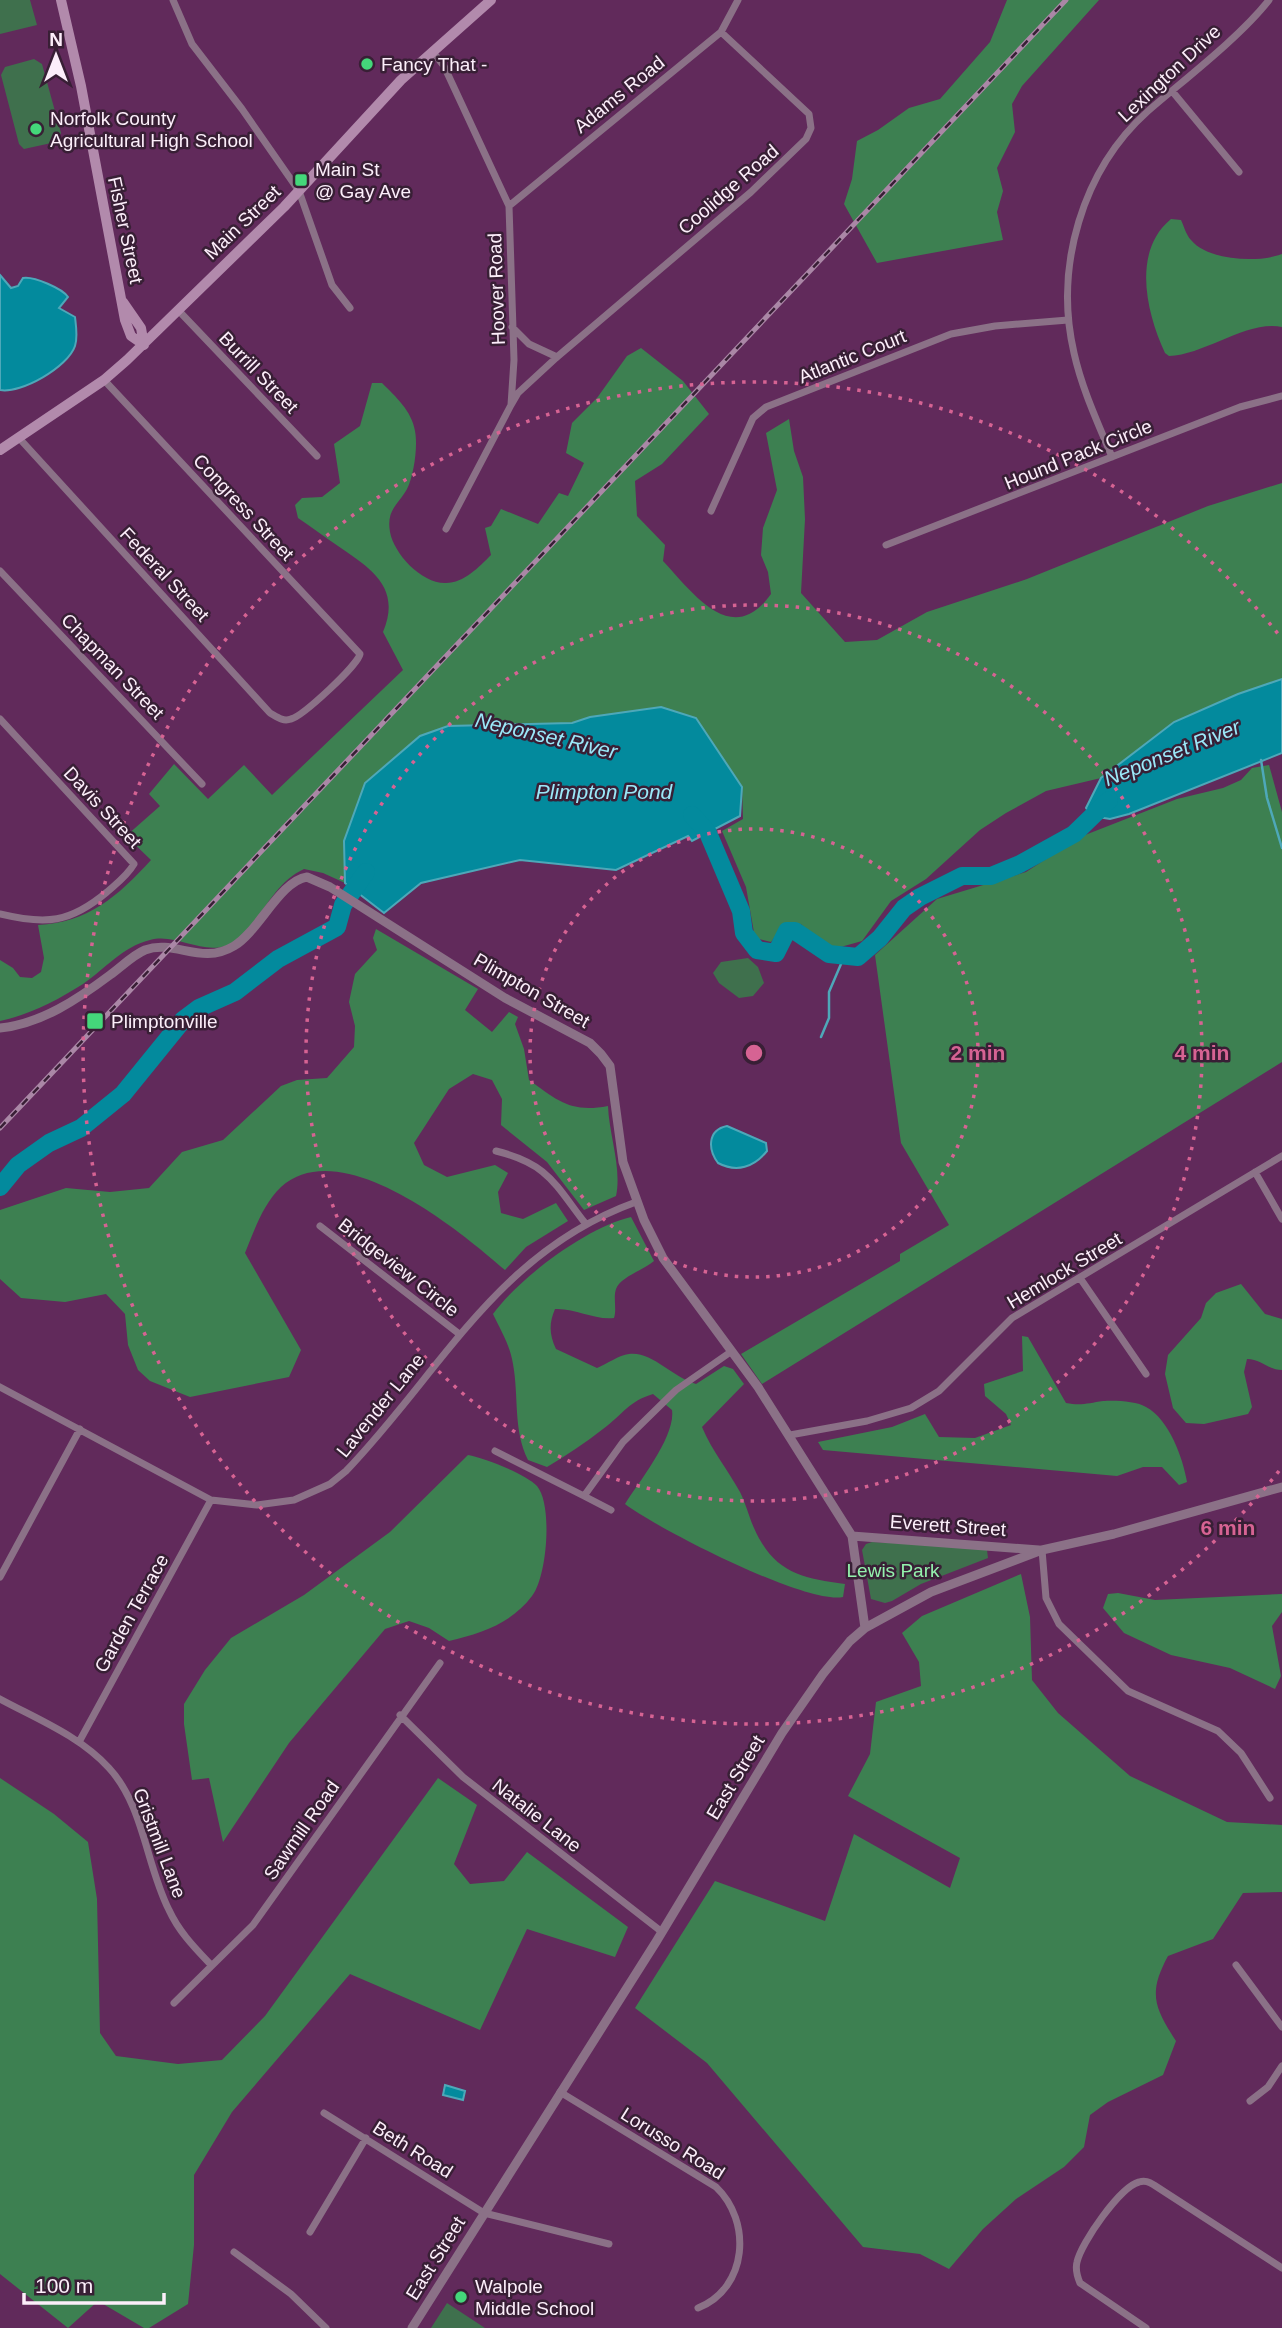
<svg xmlns="http://www.w3.org/2000/svg" width="1282" height="2328" viewBox="0 0 1282 2328" font-family="Arial,sans-serif">
	<rect width="100%" height="100%" fill="#612a5b"/>
	<path fill="#3f704d" d="M0,0H30L37,25L0,34Z
		M34,59L42,64L61,133L56,142L24,149L19,144L1,75L5,67Z
		M748,958L758,967L764,983L753,996L739,998L719,983L713,973L721,962Z
		M872,1542L974,1547L987,1550L988,1558L921,1584L892,1601L885,1603L871,1599L862,1550L866,1544Z
		M447,2303L485,2328H431Z"/>
	<path fill="#3d8051" d="M1007,0H1099L1022,86L1012,104L1015,132L997,168L1003,191L997,212L1003,240L877,263L844,204L852,179L857,141L878,130L909,108L940,99L990,42Z
		M1171,219L1181,220C1184,226 1186,235 1191,240C1208,261 1259,263 1282,254V327C1247,320 1205,355 1169,356L1165,353C1146,312 1132,251 1171,219Z
		M641,348L683,381L709,414L662,464L635,481L637,516L665,545L663,561C693,593 732,649 771,594L768,572L761,555L763,528L777,490L766,433L789,419L794,451L803,477L805,519L801,593L845,642L877,640L927,612L1027,579L1208,506L1282,483V679L1238,694L1174,722L1101,778L1046,791L1006,813L980,830L926,879L891,901L862,941L837,948L814,938L801,924L785,923L771,942L755,938L746,887L722,831L743,819L742,787L696,718L661,707L590,717L572,723L448,726L420,736L345,873V883L323,873L304,869C273,883 263,918 238,939C209,962 180,932 150,940C122,947 105,969 83,984C58,1000 29,1015 0,1021V960L13,968L20,977L32,978L41,972L44,958L38,925C88,923 118,896 151,860L126,836L160,806L149,794L174,764L208,799L244,765L272,795L403,670L383,632C402,587 370,568 338,546C324,537 312,527 298,518L295,505L302,498L322,497L340,483L334,444L360,426L372,383H382C395,396 412,411 415,431C418,446 414,475 407,489C399,504 386,509 390,532C394,554 422,584 446,583C464,583 479,567 491,555L485,528L491,526L501,509L538,524L559,493L568,496L584,463L566,453L572,423L597,398L627,356Z
		M1269,765L1282,812V1062L762,1384L741,1354L900,1261V1254L949,1225L901,1143L875,955L937,899L1026,872L1080,837L1177,799L1223,788L1241,780L1252,768Z
		M376,929L478,989L465,1010L492,1032L509,1012L518,1017L515,1024L524,1049L529,1080C558,1101 571,1113 608,1106C609,1135 622,1168 616,1196L584,1210L547,1162L501,1125L502,1099L492,1080L473,1074L449,1089L414,1143L424,1165L447,1177L495,1165L508,1173L498,1192L501,1213L523,1219L556,1203L568,1221L526,1247L505,1270C459,1230 341,1133 281,1187C263,1204 254,1231 245,1253L301,1350L289,1377L190,1397L150,1381L138,1370L128,1345L125,1314L106,1294L65,1302L21,1298L0,1279V1210L66,1188L110,1192L149,1188L182,1152L223,1140L281,1086L297,1080L327,1078L354,1047L355,1026L349,1002L355,974L377,950L373,938Z
		M631,1217L654,1261C644,1270 620,1277 616,1289C613,1298 617,1309 614,1318C593,1320 576,1308 555,1309C549,1323 549,1334 556,1349L597,1368C607,1364 619,1355 629,1354C652,1351 672,1377 696,1384L724,1366L733,1369L744,1384L702,1427C712,1451 728,1470 740,1492C746,1504 749,1517 754,1528C774,1573 801,1578 845,1584L843,1597C806,1605 658,1529 625,1504C639,1482 676,1436 672,1410L653,1394C629,1401 623,1414 603,1429C585,1443 567,1455 547,1467L528,1460C513,1430 519,1397 513,1364C510,1345 501,1331 493,1314C519,1278 587,1227 631,1217Z
		M1241,1284L1265,1314L1282,1319V1370C1268,1370 1261,1359 1247,1359L1244,1372L1252,1407L1248,1414L1204,1424L1186,1423L1173,1408L1165,1374L1168,1355L1201,1318L1206,1303L1216,1293Z
		M1022,1336L1028,1337L1066,1403C1081,1406 1089,1403 1103,1401C1114,1400 1137,1401 1146,1407C1169,1419 1183,1458 1187,1482L1179,1485L1162,1467H1143L1117,1476L823,1450L818,1442L892,1427L925,1414L939,1437L975,1438L1011,1425L1006,1414L985,1396L984,1384L1023,1371Z
		M468,1455C484,1458 526,1474 537,1486C553,1505 547,1577 532,1596C511,1624 481,1633 449,1641L429,1628L409,1621L385,1629L289,1743L223,1842L209,1778L192,1780L184,1724V1704L205,1670L231,1638L304,1595L390,1532Z
		M1021,1574L1030,1617L1032,1680L1058,1713L1130,1776L1227,1822L1282,1825V1892L1243,1893L1213,1939L1168,1956C1148,1993 1154,2007 1176,2041L1163,2075L1108,2102L1090,2115L1084,2147L1064,2167L1016,2199L983,2229L949,2269L920,2254L863,2247L707,2063L635,2008L715,1881L825,1921L854,1834L950,1888L960,1858L848,1796L870,1754L876,1702L921,1686L919,1662L902,1633L922,1616Z
		M1118,1593L1155,1600L1282,1594V1612L1272,1626L1281,1676L1275,1689L1230,1668L1171,1655L1124,1633L1103,1608L1108,1594Z
		M0,1778L54,1814L88,1842L97,1899L100,2033L116,2056L178,2064L222,2060L265,2016L438,1778L477,1805L454,1864L470,1884L504,1881L527,1852L628,1927L615,1957L527,1929L480,2030L350,1974L232,2112L194,2175V2245L188,2304L149,2328H144L98,2301L68,2328L0,2274Z"/>
	<path fill="#038a9d" stroke="#4ea8b9" stroke-width="2" d="M0,275L11,288L18,286L23,278C34,276 63,289 68,297L59,308L75,317C76,326 78,337 75,346C68,367 21,394 0,390Z
		M1282,679V753L1129,814L1110,819L1092,816L1086,808L1101,778L1174,722L1238,694Z
		M661,707L696,718L742,787L740,816L692,841L688,836L616,870L520,860L421,883L384,913L345,883L344,841L365,783L420,736L448,726L572,723L590,717Z
		M727,1126L766,1143L767,1151C754,1167 737,1173 718,1163C708,1150 707,1130 727,1126Z
		M445,2085L465,2091L463,2100L443,2095Z"/>
	<g fill="none" stroke-linecap="round" stroke-linejoin="round">
		<path stroke="#4ea8b9" stroke-width="2.5" d="M1261,760L1267,798L1282,848
			M821,1037L829,1018V992L844,957"/>
		<path stroke="#038a9d" stroke-width="18" d="M692,815L708,833L741,911L744,933L757,950L776,953L787,931H795L829,954L858,957L880,938L904,908L920,897L962,876H991L1020,864L1074,834L1109,800
			M0,1187L18,1165L49,1143L81,1128L123,1094L183,1020L199,1008L235,992L278,959L337,927L343,905L366,872"/>
		<path stroke="#8b7187" stroke-width="7" d="M173,0L192,44L242,109L299,191L332,285L350,308
			M432,51L444,66L509,206L514,360L511,405L446,529
			M1172,91L1239,172
			M509,206L721,32L738,0
			M178,310L317,456
			M512,327L529,344L557,357
			M511,405L518,393L557,357L751,192L806,139L811,128L809,114L721,32
			M19,438L270,713C277,717 283,722 291,719C303,716 358,665 360,654L104,380
			M1112,457C1098,423 1082,389 1074,353C1054,267 1082,170 1148,111C1185,79 1240,37 1269,0
			M711,511L753,418L766,407L951,334L995,326L1068,320
			M886,545L1240,407L1282,396
			M0,571L202,784
			M0,719L134,864C127,876 117,883 107,892C70,923 46,925 0,914
			M496,1151C548,1164 554,1183 585,1223
			M1255,1172L1282,1219
			M320,1226L458,1333
			M1080,1278L1146,1374
			M0,1387L211,1500L257,1505L294,1500L330,1484L346,1471C442,1371 497,1252 636,1202
			M790,1435L867,1421L911,1408L939,1391L1012,1318L1282,1156
			M495,1451L584,1496
			M611,1510L584,1496L623,1442L676,1390L732,1351
			M1042,1550L1046,1598L1059,1624L1128,1691L1218,1731L1241,1753L1270,1798
			M0,1577L80,1429
			M0,1699C37,1719 80,1736 109,1768C144,1806 146,1865 169,1910C179,1932 195,1948 211,1965
			M400,1715L463,1777L662,1932
			M79,1742L211,1500
			M1236,1965L1282,2027
			M174,2003L253,1925L440,1663
			M560,2092L716,2187C752,2221 748,2288 698,2308
			M1250,2101L1268,2087L1282,2066
			M324,2113L484,2213L609,2244
			M310,2232L366,2138
			M234,2252L291,2294L326,2328
			M1146,2328L1080,2283C1077,2276 1075,2270 1077,2262C1081,2243 1120,2187 1139,2182C1145,2180 1149,2182 1154,2185L1282,2268"/>
		<path stroke="#8b7187" stroke-width="9" d="M0,1028C41,1024 78,999 110,975C121,967 133,955 145,950C175,939 201,966 234,946C259,931 280,881 307,877L330,887L505,998L590,1043L601,1054L610,1066L623,1162L644,1220L663,1258L758,1387L852,1536L865,1628
			M852,1536L1039,1550
			M412,2328L656,1942L782,1733L823,1674L850,1641L865,1628L931,1592L1042,1550L1114,1534L1282,1487"/>
		<path stroke="#b28aac" stroke-width="10" d="M61,0L81,86L125,320L131,336L144,345
			M123,302L141,328L144,345
			M0,450L104,380L127,360L284,207L401,80L491,0"/>
		<g stroke="#aa87a6" stroke-width="5">
			<path id="rail" d="M0,1128L1066,0"/>
		</g>
		<use href="#rail" stroke="#381f35" stroke-width="2.5" stroke-dasharray="8" stroke-linecap="butt"/>
	</g>
	<g fill="none" stroke="#d66393" stroke-width="3.5" stroke-dasharray="3.5 7">
		<circle cx="754" cy="1053" r="224"/>
		<circle cx="754" cy="1053" r="448"/>
		<path d="M1279 1471A671 671 0 1 1 1279 635"/>
	</g>
	<g fill="#44d77a" stroke="#381f35" stroke-width="2.5">
		<circle cx="367" cy="64" r="7"/>
		<circle cx="36" cy="129" r="7"/>
		<rect x="294" y="173" width="14" height="14" rx="3.5"/>
		<rect x="86" y="1012" width="18" height="18" rx="3.5"/>
		<circle cx="461" cy="2297" r="7"/>
	</g>
	<g text-anchor="middle" stroke-width="5" stroke-linejoin="round" paint-order="stroke">
		<g font-size="19" fill="#fceefa" stroke="#381f35" text-anchor="start">
			<text x="381" y="71">Fancy That -</text>
			<text x="50" y="125">Norfolk County<tspan x="50" dy="22">Agricultural High School</tspan></text>
			<text x="315" y="176">Main St<tspan x="315" dy="22">@ Gay Ave</tspan></text>
			<text x="111" y="1028">Plimptonville</text>
			<text x="475" y="2293">Walpole<tspan x="475" dy="22">Middle School</tspan></text>
		</g>
		<g font-size="19" fill="#fceefa" stroke="#381f35">
			<text transform="translate(1169 73) rotate(-43)" y="7">Lexington Drive</text>
			<text transform="translate(619 94) rotate(-39)" y="7">Adams Road</text>
			<text transform="translate(728 189) rotate(-41)" y="7">Coolidge Road</text>
			<text transform="translate(242 222) rotate(-44)" y="7">Main Street</text>
			<text transform="translate(126 230) rotate(78)" y="7">Fisher Street</text>
			<text transform="translate(496 289) rotate(-92)" y="7">Hoover Road</text>
			<text transform="translate(852 356) rotate(-22)" y="7">Atlantic Court</text>
			<text transform="translate(259 372) rotate(46)" y="7">Burrill Street</text>
			<text transform="translate(1078 454) rotate(-22)" y="7">Hound Pack Circle</text>
			<text transform="translate(244 507) rotate(47)" y="7">Congress Street</text>
			<text transform="translate(165 574) rotate(47)" y="7">Federal Street</text>
			<text transform="translate(113 666) rotate(46)" y="7">Chapman Street</text>
			<text transform="translate(103 807) rotate(47)" y="7">Davis Street</text>
			<text transform="translate(532 990) rotate(30)" y="7">Plimpton Street</text>
			<text transform="translate(399 1267) rotate(38)" y="7">Bridgeview Circle</text>
			<text transform="translate(1064 1270) rotate(-31)" y="7">Hemlock Street</text>
			<text transform="translate(380 1405) rotate(-51)" y="7">Lavender Lane</text>
			<text transform="translate(948 1525) rotate(4)" y="7">Everett Street</text>
			<text transform="translate(131 1613) rotate(-61)" y="7">Garden Terrace</text>
			<text transform="translate(735 1777) rotate(-59)" y="7">East Street</text>
			<text transform="translate(537 1815) rotate(38)" y="7">Natalie Lane</text>
			<text transform="translate(301 1830) rotate(-55)" y="7">Sawmill Road</text>
			<text transform="translate(160 1843) rotate(69)" y="7">Gristmill Lane</text>
			<text transform="translate(673 2143) rotate(32)" y="7">Lorusso Road</text>
			<text transform="translate(413 2149) rotate(32)" y="7">Beth Road</text>
			<text transform="translate(435 2258) rotate(-58)" y="7">East Street</text>
		</g>
		<g font-size="19" fill="#94f2ad" stroke="#381f35">
			<text x="893" y="1577">Lewis Park</text>
		</g>
		<g font-size="21" font-style="italic" fill="#9be8f8" stroke="#381f35">
			<text transform="translate(546 736) rotate(13)" y="7">Neponset River</text>
			<text transform="translate(1172 753) rotate(-22)" y="7">Neponset River</text>
			<text x="604" y="799">Plimpton Pond</text>
		</g>
	</g>
	<circle cx="754" cy="1053" r="10" fill="#d66393" stroke="#381f35" stroke-width="3.5"/>
	<g font-size="21" text-anchor="middle" font-weight="bold" fill="#d66393" stroke="#381f35" stroke-width="5" stroke-linejoin="round" paint-order="stroke">
		<text x="978" y="1060">2 min</text>
		<text x="1202" y="1060">4 min</text>
		<text x="1228" y="1535">6 min</text>
	</g>
	<g transform="translate(56 56)" stroke="#381f35" stroke-width="5" paint-order="stroke">
	<path d="M0-5L12 26L0 18L-12 26Z" fill="#fceefa"/>
	<text y="-10" font-size="19" font-weight="bold" text-anchor="middle" fill="#fceefa">N</text>
	</g>
	<path d="M24 2293v10h140v-10" fill="none" stroke="#fceefa" stroke-width="3.5"/>
	<text x="35" y="2293" font-size="21" fill="#fceefa" stroke="#381f35" stroke-width="5" paint-order="stroke">100 m</text>
</svg>
